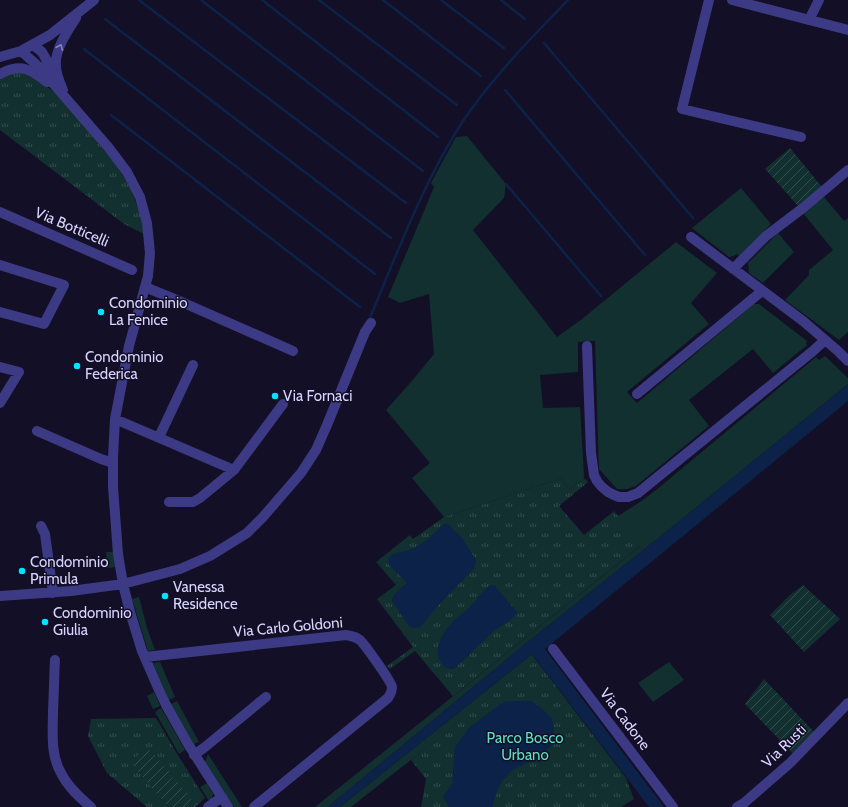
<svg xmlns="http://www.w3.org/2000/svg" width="848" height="807" viewBox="0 0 848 807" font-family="Cabin,sans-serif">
	<defs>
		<pattern id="park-tufts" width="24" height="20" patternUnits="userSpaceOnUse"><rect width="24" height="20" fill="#12302f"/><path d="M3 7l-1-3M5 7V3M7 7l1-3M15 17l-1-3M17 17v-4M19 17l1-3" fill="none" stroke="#344d4e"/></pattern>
		<pattern id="garden-furrows" width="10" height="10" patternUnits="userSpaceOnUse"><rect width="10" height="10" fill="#12302f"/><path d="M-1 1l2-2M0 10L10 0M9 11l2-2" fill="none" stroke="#344d4e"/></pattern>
	</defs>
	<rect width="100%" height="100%" fill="#130f26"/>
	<path fill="#12302f" d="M467,136L506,184L504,198L473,230L557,337L582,319L676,242L717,273L691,303L709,324L627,392L637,403L754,304H759L807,341L806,343L807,345L773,373L753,349L689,400L709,426L636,486L627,489H617L599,469L598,440L595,341L578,342V372L540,375L543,408L580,407L583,457L584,478L569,490L562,478L444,517L412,478L430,463L386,410L411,382L434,354L429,294L400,303L388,297L434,187L431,183L456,137Z
		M741,188L771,224L739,256L737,254L734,256L729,257L692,228Z
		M824,197L844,221L848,218V332L839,340L785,300L809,275V270L833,250L803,213Z
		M778,233L794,252L763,283L749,273L748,263Z
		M825,356L848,378V384L666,532L524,645L328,807H315L640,546L618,516L640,502L656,490L816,357L819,360Z
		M106,552H113L115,567L108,568Z
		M139,597L147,628L155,650L148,651L132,599Z
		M532,654L536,660L463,719L351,807H340Z
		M160,662L175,697L169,700L153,663Z
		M669,662L684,680L653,702L638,683Z
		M154,692L160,706L153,709L147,696Z
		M177,701L199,742L194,744L171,704Z
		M161,708L185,750L179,754L155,712Z
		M208,754L242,807H234L205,762Z
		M207,783L213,794L212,799L209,801L200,787Z"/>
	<path fill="url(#park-tufts)" d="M20,71L39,80L61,98L115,163L130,187L134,197L141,217L144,234L124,224L0,130V77Z
		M562,478L569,490L584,478L588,482L559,506L584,535L614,511L641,545L453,696L415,651L390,669L387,666L413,647L377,599L396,585L376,562L410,535L413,539L444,517Z
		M536,660L626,778L634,799L621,807H421L426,779L411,760Z
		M156,718L176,752L205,798L195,807H192L195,804L155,792L168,807H147L107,773L88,736L91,719Z"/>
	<path fill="url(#garden-furrows)" d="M790,148L822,187L799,207L765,169Z
		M803,585L840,619L804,652L770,615L789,596Z
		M764,679L817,735L796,757L745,704Z
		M148,747L171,774L153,789L130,762Z
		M173,777L196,804L192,807H168L155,792Z"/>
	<path fill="#0c2248" d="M848,384V401L545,649L664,807H649L532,654L340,807H328L524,645L666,532Z
		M444,524H448L462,538L476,560L474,568L435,609L421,627L413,628L409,626L392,601C393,593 401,588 407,583L389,565L388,559C394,551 406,553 414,548C425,542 435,533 444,524Z
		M491,585L495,586L517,612L514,617L494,631L454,669C449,670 444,667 441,663C433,650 442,633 451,624C456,617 464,613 469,608C477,600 482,591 491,585Z
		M512,701H531L541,708L551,717L554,727V736L551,746L538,757L511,771L501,782L493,803V807H449L443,797L452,784L455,747L469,728L503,702Z"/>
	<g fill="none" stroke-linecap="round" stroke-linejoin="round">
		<path stroke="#0c2248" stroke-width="2.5" d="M139,0L406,203
			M201,0L423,171
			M262,0L438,137
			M319,0L457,105
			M383,0L481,76
			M441,0L504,48
			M501,0L525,19
			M105,19L391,238
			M544,43L693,218
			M84,49L375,274
			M505,90L645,255
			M111,115L360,307
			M506,184L601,296
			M369,320C397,254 422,185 461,124C491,79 530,39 568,0"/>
		<path stroke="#3d3a85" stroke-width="10" d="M709,0L682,109L801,137
			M732,0L848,30
			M809,20L819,0
			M33,45L42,52L46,59L52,80
			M21,51L38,66L109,148L127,172L140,197L147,223L150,253L148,276L129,346L115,419L113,457V487L118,554L123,584L130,612L142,651L159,690L166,705L188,744L228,807
			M0,57L21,51L50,35L94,0
			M0,74C21,63 30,69 47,82
			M63,90C60,83 56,74 56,66C54,51 68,30 76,18
			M0,212L132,270
			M691,237L803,321L838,351L848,361
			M0,265L64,285L44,324L0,312
			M733,269L766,236L803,208L848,170
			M145,287L184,303L293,351
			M587,346L591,453L594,475L597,481L601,486L608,492L614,495L619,497H628L638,493L813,351L825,340
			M0,367L19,372L0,403
			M637,394L762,291
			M115,419L234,470
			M37,431L101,459L113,463
			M159,437L193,365
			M169,502H193L200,498L234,470L283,404
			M41,526L45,534L53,593
			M0,596L71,591L123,584L180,569L210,556L247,533L263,517L301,473L316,450L327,425L365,332L371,323
			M553,649L673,807
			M145,657L346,635C351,636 355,636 360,640C365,645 391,681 392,687C392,691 390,695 388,698L254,807
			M55,660C54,677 54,693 53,710C53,731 50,754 61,773C68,787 79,797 91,807
			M194,755L205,747L266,697
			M208,807L222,797
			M737,807L744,803L790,763L848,703"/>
	</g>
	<defs><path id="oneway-chevron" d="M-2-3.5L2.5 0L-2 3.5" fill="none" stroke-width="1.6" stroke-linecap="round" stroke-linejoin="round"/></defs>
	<use stroke="#837fbc" href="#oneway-chevron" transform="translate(60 47) rotate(-67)"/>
	<g fill="#00e5ff" stroke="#130f26" stroke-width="1.5">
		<circle cx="101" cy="312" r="4"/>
		<circle cx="77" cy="366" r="4"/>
		<circle cx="275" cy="396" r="4"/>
		<circle cx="22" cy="571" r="4"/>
		<circle cx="165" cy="596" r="4"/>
		<circle cx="45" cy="622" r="4"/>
	</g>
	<g text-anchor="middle" stroke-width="3" stroke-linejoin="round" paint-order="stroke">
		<g font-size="15" fill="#d9d4ff" stroke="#130f26">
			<text transform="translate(72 227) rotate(23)" y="5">Via Botticelli</text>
			<text transform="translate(288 627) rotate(-5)" y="5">Via Carlo Goldoni</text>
			<text transform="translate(625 719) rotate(53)" y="5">Via Cadone</text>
			<text transform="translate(784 746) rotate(-44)" y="5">Via Rusti</text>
		</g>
		<g font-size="15" fill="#d9d4ff" stroke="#130f26" text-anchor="start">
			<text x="109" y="308">Condominio<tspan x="109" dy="17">La Fenice</tspan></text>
			<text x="85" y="362">Condominio<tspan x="85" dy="17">Federica</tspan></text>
			<text x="283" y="401">Via Fornaci</text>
			<text x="30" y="567">Condominio<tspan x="30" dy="17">Primula</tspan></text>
			<text x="173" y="592">Vanessa<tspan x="173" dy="17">Residence</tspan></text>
			<text x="53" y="618">Condominio<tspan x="53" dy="17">Giulia</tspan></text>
		</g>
		<g font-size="15" fill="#5fe0c0" stroke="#130f26">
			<text x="525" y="743">Parco Bosco<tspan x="525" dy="17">Urbano</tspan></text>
		</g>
	</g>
</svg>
